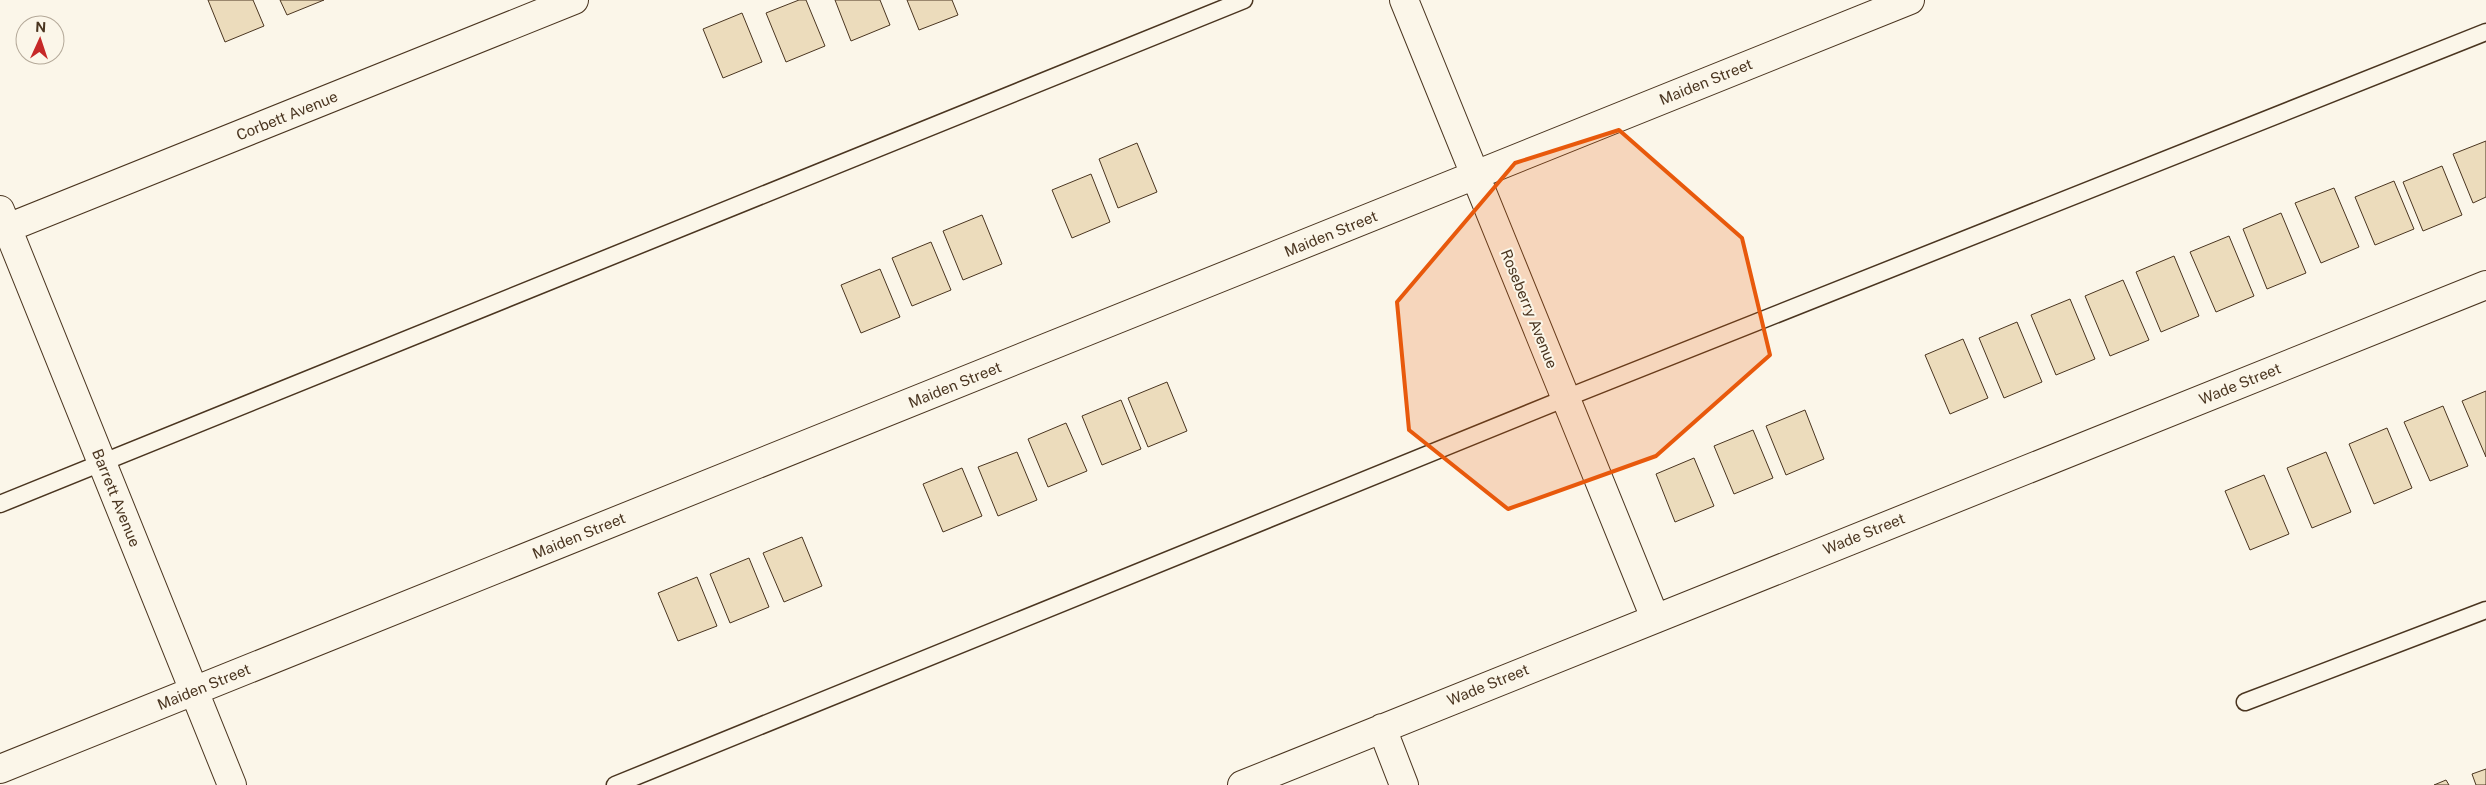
<svg xmlns="http://www.w3.org/2000/svg" width="2486" height="785" viewBox="0 0 2486 785" font-family="'Public Sans',sans-serif">
	<rect width="100%" height="100%" fill="#fbf6e9"/>
	<path fill="#ecdcbc" stroke="#4a3520" d="M208,0H253L264,26L225,42Z
		M280,0H324L287,15Z
		M799,0H806L825,46L786,62L766,13Z
		M835,0H880L890,25L851,41Z
		M907,0H952L958,15L919,30Z
		M742,13L762,62L723,78L703,29Z
		M2486,141V197L2473,203L2453,154Z
		M1137,143L1157,192L1118,208L1099,159Z
		M2442,166L2462,215L2423,231L2403,182Z
		M1091,174L1110,222L1072,238L1052,190Z
		M2394,181L2414,229L2375,245L2355,197Z
		M2334,188L2359,247L2321,263L2295,203Z
		M2281,213L2306,273L2267,289L2243,229Z
		M982,215L1002,264L963,280L943,231Z
		M2229,236L2254,296L2216,312L2190,252Z
		M931,242L951,290L912,306L892,258Z
		M2174,256L2199,316L2161,332L2136,272Z
		M880,269L900,317L861,333L841,285Z
		M2123,280L2149,340L2110,356L2085,296Z
		M2070,299L2095,359L2056,375L2031,315Z
		M2017,322L2042,382L2004,398L1979,338Z
		M1963,339L1988,398L1950,414L1925,355Z
		M1167,382L1187,431L1148,447L1128,398Z
		M2486,391V457L2462,401Z
		M1121,400L1141,449L1102,465L1082,416Z
		M2443,406L2468,466L2430,481L2404,422Z
		M1805,410L1824,459L1786,475L1766,426Z
		M1066,423L1087,471L1048,487L1028,439Z
		M2387,428L2412,488L2374,504L2349,444Z
		M1753,430L1773,478L1734,494L1714,446Z
		M1017,452L1037,500L998,516L978,467Z
		M2326,452L2351,512L2312,528L2287,468Z
		M1694,458L1714,506L1675,522L1656,474Z
		M962,468L982,516L943,532L923,484Z
		M2264,475L2289,534L2250,550L2225,491Z
		M802,537L822,586L784,602L763,553Z
		M749,558L769,607L730,623L710,574Z
		M697,577L717,626L678,641L658,593Z
		M2486,769V785H2476L2472,774Z
		M2446,780L2449,785H2434Z"/>
	<g fill="none" stroke-linecap="round" stroke-linejoin="round">
		<g stroke="#4a3520" stroke-width="19">
			<path id="lane" d="M0,504L1244,0
				M2245,702L2486,610
				M615,785L1566,398L2486,32"/>
		</g>
		<g stroke="#4a3520" stroke-width="30">
			<path id="street" d="M1404,0L1655,618
				M0,210L232,785
				M0,231L574,0
				M1382,728L1404,785
				M0,769L1910,0
				M1242,785L2486,285"/>
		</g>
		<use href="#lane" stroke="#fbf6e9" stroke-width="16"/>
		<use href="#street" stroke="#fbf6e9" stroke-width="28"/>
	</g>
	<path fill="#e8590c" fill-opacity="0.2" stroke="#e8590c" stroke-width="4" stroke-linejoin="round" d="M1619,130L1742,238L1770,355L1656,456L1508,509L1409,430L1397,302L1515,163Z"/>
	<g text-anchor="middle" stroke-width="4" stroke-linejoin="round" paint-order="stroke">
		<g font-size="15" fill="#4a3520" stroke="#fbf6e9">
			<text transform="translate(1706 82) rotate(-22)" y="5">Maiden Street</text>
			<text transform="translate(287 116) rotate(-22)" y="5">Corbett Avenue</text>
			<text transform="translate(1331 234) rotate(-22)" y="5">Maiden Street</text>
			<text transform="translate(1529 309) rotate(68)" y="5">Roseberry Avenue</text>
			<text transform="translate(2240 384) rotate(-22)" y="5">Wade Street</text>
			<text transform="translate(955 385) rotate(-22)" y="5">Maiden Street</text>
			<text transform="translate(116 498) rotate(68)" y="5">Barrett Avenue</text>
			<text transform="translate(1864 534) rotate(-22)" y="5">Wade Street</text>
			<text transform="translate(579 536) rotate(-22)" y="5">Maiden Street</text>
			<text transform="translate(1488 685) rotate(-22)" y="5">Wade Street</text>
			<text transform="translate(204 687) rotate(-22)" y="5">Maiden Street</text>
		</g>
	</g>
	<g transform="translate(40 40) rotate(3)"><circle r="24" fill="#fbf6e9" stroke="#b4a999"/>
	<path d="M0-4L9 19L0 12L-9 19Z" fill="#c62828"/>
	<text y="-8" font-size="14" font-weight="bold" text-anchor="middle" fill="#4a3520">N</text>
	</g>
</svg>
